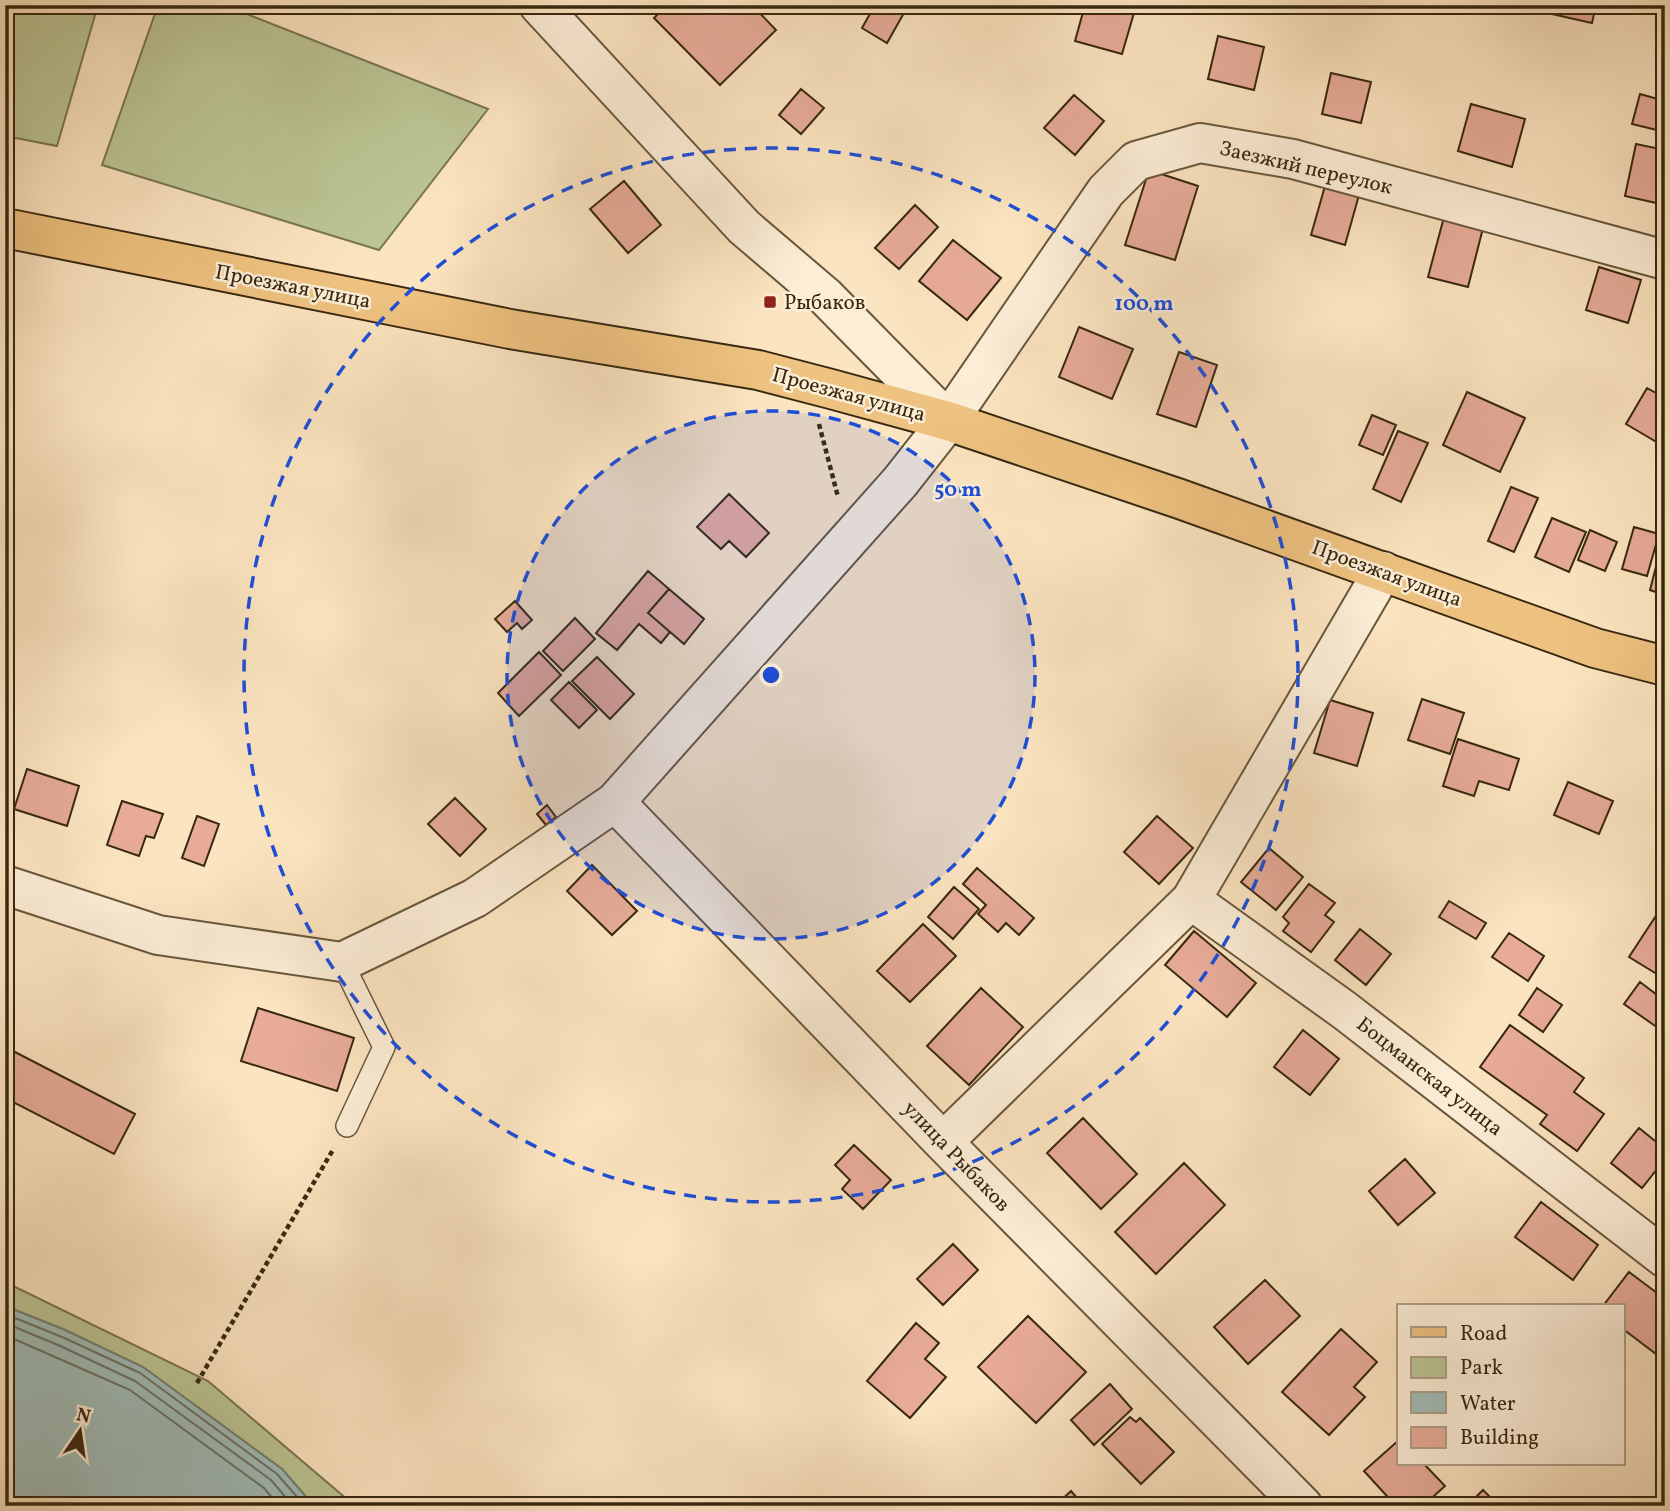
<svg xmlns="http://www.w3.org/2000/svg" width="1670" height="1511" viewBox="0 0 1670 1511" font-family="Vollkorn,serif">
	<rect width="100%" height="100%" fill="#fbe4c0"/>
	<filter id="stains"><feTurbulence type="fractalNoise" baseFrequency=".00286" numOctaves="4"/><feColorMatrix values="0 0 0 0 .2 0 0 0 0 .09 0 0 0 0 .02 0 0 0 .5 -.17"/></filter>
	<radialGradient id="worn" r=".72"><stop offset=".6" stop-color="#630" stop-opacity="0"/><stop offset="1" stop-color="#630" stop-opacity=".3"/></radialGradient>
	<path fill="#bcc594" stroke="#7a7652" stroke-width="2" d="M5,5H98L57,146L5,136Z
		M158,5H224L488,109L379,250L102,165Z
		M5,1282L208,1381L355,1506H314L282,1469L143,1367L65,1330L5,1306Z"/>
	<path fill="#a0bdb9" stroke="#768175" stroke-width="2" d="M5,1306L65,1330L143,1367L282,1469L314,1506H5Z"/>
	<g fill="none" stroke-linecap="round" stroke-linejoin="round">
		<path stroke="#6c7264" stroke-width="2" d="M5,1314L62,1337L140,1373L277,1474L305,1506
			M5,1323L58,1345L135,1381L271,1480L293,1506
			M5,1335L130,1390L264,1488L279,1506"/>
	</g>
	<path fill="#e7ab98" stroke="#382810" stroke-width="2" d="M667,5H752L776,30L720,85L654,18Z
		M875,5H895L905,11L887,43L862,28Z
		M1085,5L1136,6L1122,54L1075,41Z
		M1545,5H1596L1592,23L1543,12Z
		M1218,36L1264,47L1254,90L1208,79Z
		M1331,73L1371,82L1361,123L1322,114Z
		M801,89L824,108L801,134L779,115Z
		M1640,94L1665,101V132L1632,124Z
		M1074,95L1104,121L1075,155L1044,128Z
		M1471,104L1525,119L1512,167L1458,151Z
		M1636,144L1665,150V205L1625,196Z
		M1149,170L1198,186L1175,260L1125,245Z
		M624,181L661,225L628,253L590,209Z
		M1325,186L1359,195L1345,245L1311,235Z
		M915,205L938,227L899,269L875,248Z
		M1444,217L1483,228L1468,287L1428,277Z
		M953,240L1001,278L967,320L919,281Z
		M1599,267L1641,280L1628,323L1586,310Z
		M1079,327L1133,349L1112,399L1059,377Z
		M1179,352L1217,365L1196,427L1157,414Z
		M1647,388L1665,398V447L1626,424Z
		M1467,392L1525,418L1500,472L1443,445Z
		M1372,415L1396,425L1383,455L1359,445Z
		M1398,431L1428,443L1401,502L1373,489Z
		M1511,487L1538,498L1514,552L1488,541Z
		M729,494L769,533L746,557L729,541L721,549L697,527Z
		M1552,518L1586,532L1569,572L1535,557Z
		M1634,527L1659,534L1647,576L1622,569Z
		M1590,530L1617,542L1605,571L1578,560Z
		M1662,543L1665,544V595L1650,590Z
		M648,571L669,589L648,613L670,632L661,643L639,624L617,650L596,633Z
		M669,589L704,619L684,644L648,613Z
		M515,601L532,620L522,629L517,623L507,632L495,619Z
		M575,618L595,639L563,671L543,651Z
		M539,652L561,675L519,716L498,693Z
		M597,657L634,694L610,719L572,681Z
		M569,682L597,710L579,728L551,700Z
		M1422,699L1464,713L1450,754L1408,740Z
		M1330,700L1373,713L1357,766L1314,753Z
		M1458,739L1519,759L1509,790L1479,781L1474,796L1443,786Z
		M27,769L79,786L67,826L14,809Z
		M1568,782L1613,801L1599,834L1554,815Z
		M455,798L486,829L460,856L428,824Z
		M122,801L163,814L154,838L146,836L139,856L107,845Z
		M547,805L556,817L546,825L537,814Z
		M197,816L219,824L204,866L182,858Z
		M1157,816L1193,848L1159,884L1124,852Z
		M1269,848L1303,877L1276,910L1241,882Z
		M592,865L637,911L612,935L567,891Z
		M977,868L1034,918L1019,935L1006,923L998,932L978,914L986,905L963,884Z
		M1309,884L1335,903L1325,915L1334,922L1311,952L1283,931L1289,923L1283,917Z
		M954,887L979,909L953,939L928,917Z
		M1449,901L1486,923L1476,939L1439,917Z
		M1665,902V979L1629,957Z
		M923,924L956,956L910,1002L877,971Z
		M1360,929L1391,954L1366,985L1335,960Z
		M1194,931L1256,983L1227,1017L1165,965Z
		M1509,933L1544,956L1528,981L1492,957Z
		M1640,982L1665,1001V1019L1658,1028L1624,1004Z
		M981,988L1023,1027L969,1085L927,1046Z
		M1537,988L1562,1005L1543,1032L1519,1015Z
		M258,1008L354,1038L337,1091L241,1061Z
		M1510,1025L1584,1078L1574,1092L1604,1114L1577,1151L1540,1124L1547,1115L1480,1067Z
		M1303,1030L1339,1059L1310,1095L1274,1067Z
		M13,1051L135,1114L114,1154L5,1098V1066Z
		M1083,1118L1137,1174L1101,1209L1047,1153Z
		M1639,1128L1665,1149V1159L1642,1188L1611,1163Z
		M854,1145L891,1180L863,1209L842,1189L850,1180L835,1165Z
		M1405,1159L1435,1193L1398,1225L1369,1191Z
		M1184,1163L1225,1205L1156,1274L1115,1232Z
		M1541,1202L1598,1245L1573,1280L1515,1237Z
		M953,1244L978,1270L943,1305L917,1279Z
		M1629,1272L1665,1299V1350L1660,1357L1623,1329V1306H1603Z
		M1265,1280L1300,1316L1248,1364L1214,1327Z
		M1028,1316L1086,1372L1036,1423L978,1367Z
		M916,1323L939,1343L925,1359L946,1377L910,1418L867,1381Z
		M1341,1329L1377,1362L1354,1387L1365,1397L1329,1435L1282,1392Z
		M1110,1384L1132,1409L1094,1445L1071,1420Z
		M1130,1417L1136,1422L1140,1418L1174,1452L1141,1484L1102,1444Z
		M1399,1440V1464H1424L1445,1486L1423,1506H1396L1364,1471Z
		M1483,1490L1499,1506H1467Z
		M1071,1491L1084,1506H1055Z"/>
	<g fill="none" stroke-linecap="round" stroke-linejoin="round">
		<g stroke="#69573c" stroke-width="24">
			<path id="service" d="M342,962L384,1047L347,1126"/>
		</g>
		<g stroke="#69573c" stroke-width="42">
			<path id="minor" d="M539,5L744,227L826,297L948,421
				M615,802L943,1142L1303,1506
				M5,885L158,935L342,962L475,898L615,802L900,482L948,421L1106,191L1136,161L1200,143L1293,159L1665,260
				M1191,900L1344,1010L1665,1258
				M943,1142L1191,900L1383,571"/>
		</g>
		<g stroke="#382810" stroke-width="42">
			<path id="primary" d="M5,228L510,329L758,370L831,389L948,421L1180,499L1595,648L1665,666"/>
		</g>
		<path stroke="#382810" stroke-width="4.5" stroke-dasharray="5 3.5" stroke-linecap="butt" d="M819,424L838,497
			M197,1383L334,1148"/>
		<use href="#service" stroke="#fcedd6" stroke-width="21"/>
		<use href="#minor" stroke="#fcedd6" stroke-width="38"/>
		<use href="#primary" stroke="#eec280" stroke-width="38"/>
	</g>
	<circle cx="771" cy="675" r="264" fill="#1d4ed8" fill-opacity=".12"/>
	<g fill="none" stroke="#1d4ed8" stroke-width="3.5" stroke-dasharray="12 9">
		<circle cx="771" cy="675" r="264"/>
		<circle cx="771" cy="675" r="527"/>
	</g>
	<rect fill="#8f2418" stroke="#fcedd6" stroke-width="2.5" x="763" y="295" width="14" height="14" rx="3.5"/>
	<g text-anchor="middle" stroke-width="5" stroke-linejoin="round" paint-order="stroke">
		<g font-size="21" fill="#382810" stroke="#fcedd6">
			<text transform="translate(1306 167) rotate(13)" y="7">Заезжий переулок</text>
			<text transform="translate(293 286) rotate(11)" y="7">Проезжая улица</text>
			<text transform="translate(849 394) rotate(15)" y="7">Проезжая улица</text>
			<text transform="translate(1387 573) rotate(20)" y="7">Проезжая улица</text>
			<text transform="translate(1430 1076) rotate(38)" y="7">Боцманская улица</text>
			<text transform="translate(957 1156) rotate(46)" y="7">улица Рыбаков</text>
		</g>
		<g font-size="21" fill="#382810" stroke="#fcedd6" text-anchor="start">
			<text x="784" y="309">Рыбаков</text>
		</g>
	</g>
	<circle cx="771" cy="675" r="10" fill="#1d4ed8" stroke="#fcedd6" stroke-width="3.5"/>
	<g font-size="21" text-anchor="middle" font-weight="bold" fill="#1d4ed8" stroke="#fcedd6" stroke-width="5" stroke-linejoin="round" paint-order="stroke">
		<text x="1144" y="310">100 m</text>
		<text x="958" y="496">50 m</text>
	</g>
	<rect width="1670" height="1511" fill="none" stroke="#fbe4c0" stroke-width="28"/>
	<rect x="7" y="7" width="1656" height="1497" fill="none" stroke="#382810" stroke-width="3.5"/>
	<rect x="14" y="14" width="1642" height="1483" fill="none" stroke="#382810" stroke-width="2"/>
	<rect x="1397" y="1304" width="228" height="161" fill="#fcedd6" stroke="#ae9e87" stroke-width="2"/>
	<rect x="1411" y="1327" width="35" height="10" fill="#eec280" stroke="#ae9e87" stroke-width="2"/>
	<text x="1460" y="1340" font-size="21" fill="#382810">Road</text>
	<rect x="1411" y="1357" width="35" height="21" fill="#bcc594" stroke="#ae9e87" stroke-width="2"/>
	<text x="1460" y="1374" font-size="21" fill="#382810">Park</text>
	<rect x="1411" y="1392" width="35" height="21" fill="#a0bdb9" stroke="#ae9e87" stroke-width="2"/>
	<text x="1460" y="1410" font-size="21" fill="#382810">Water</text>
	<rect x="1411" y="1427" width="35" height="21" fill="#e7ab98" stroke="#ae9e87" stroke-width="2"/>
	<text x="1460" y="1444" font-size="21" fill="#382810">Building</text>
	<g transform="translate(80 1431) rotate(13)" stroke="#fcedd6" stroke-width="5" paint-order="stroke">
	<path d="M0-5L12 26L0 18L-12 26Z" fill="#382810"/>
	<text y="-10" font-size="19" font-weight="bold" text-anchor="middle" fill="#382810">N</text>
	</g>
	<rect width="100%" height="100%" filter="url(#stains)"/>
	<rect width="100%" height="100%" fill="url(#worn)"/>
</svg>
